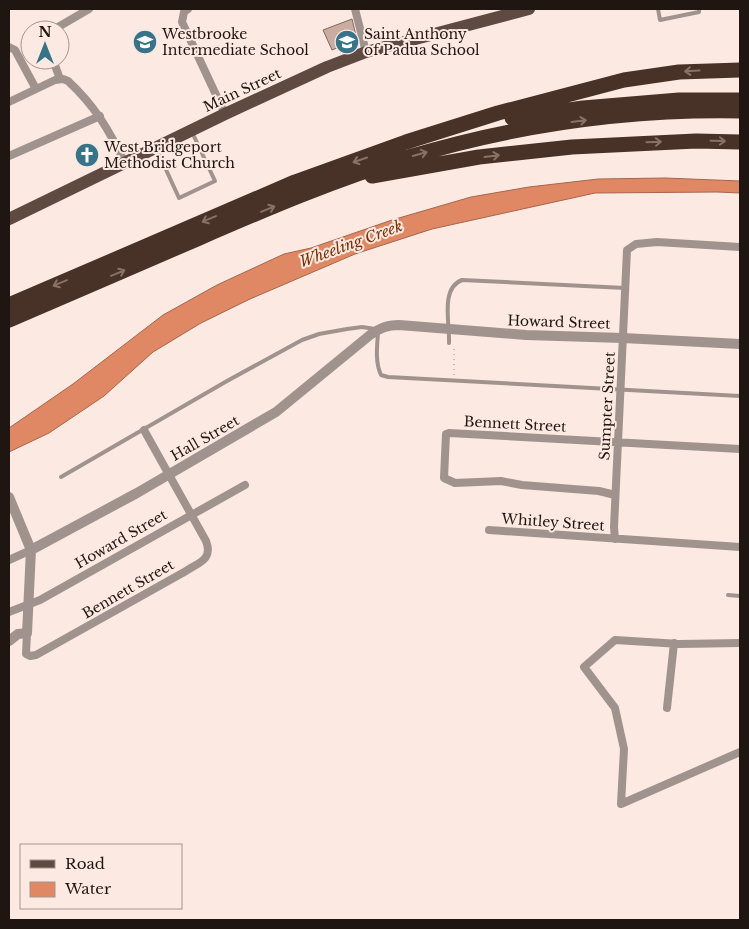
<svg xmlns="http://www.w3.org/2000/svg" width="749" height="929" viewBox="0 0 749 929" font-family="'Libre Baskerville',serif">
	<rect width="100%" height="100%" fill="#fce9e1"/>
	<path fill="#df8863" stroke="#a6664a" d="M665,178L740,181V193L717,192L595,193L432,229L355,254L250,299L201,323L153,352L104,396L49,433L9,452V428L73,384L163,315L217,285L284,254L311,248L392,220L471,197L529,187L598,179Z"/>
	<path fill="#caaca0" stroke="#82675c" d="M352,19L357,40L332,50L323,30Z"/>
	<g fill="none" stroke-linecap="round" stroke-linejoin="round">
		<path stroke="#988983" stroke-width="1" stroke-dasharray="1 4" stroke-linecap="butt" d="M454,375V347"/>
		<path stroke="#a0938e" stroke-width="4" d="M658,9L660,20L699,12V9
			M157,150L179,198L215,181L192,132
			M378,333C377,347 375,362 381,375L388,377L740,396
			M449,343C450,324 440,288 462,280L625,288
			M61,477L227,381L302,340L319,334L347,329L362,327L375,329
			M728,595L740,596"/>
		<path stroke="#a0938e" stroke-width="8" d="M188,9L184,12L182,22L225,114
			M355,9L366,52
			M53,30L89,9
			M9,47L15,50L36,89
			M53,60L60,79
			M9,102L55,80L63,79L68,81C95,106 109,130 125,163
			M9,156L100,116
			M615,495L599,491L522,485L501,481L455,483L444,478L446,434L449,433L740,449
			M489,530L740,547
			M615,539L614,527L627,250L636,244L657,242L740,247
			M9,560L31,550
			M9,612L40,600L245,485
			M27,633L26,654L30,656L36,655L186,571C200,562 213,559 206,541L144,430
			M740,643L680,644L615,640L584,667L615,708L624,749L621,804L740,752
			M667,708L674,643"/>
		<path stroke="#a0938e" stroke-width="10" d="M9,497L31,550L27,633L18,634L9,641
			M31,550L137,493L276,412L370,335C380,328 387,325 399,325L526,335L623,338L740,344"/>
		<path stroke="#5f4a41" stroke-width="12" d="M9,219L225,114L327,67L366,52L529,9"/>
		<path stroke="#483127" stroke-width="15" d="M512,118L583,108L679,100H740
			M372,176L479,157L572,147L696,141L740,142
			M9,305L295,182L406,142L498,113L624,80L679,72L740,70
			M9,320C72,293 134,266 197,239C266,209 336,179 409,157C516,125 629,109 740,111"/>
	</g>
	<defs><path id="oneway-shaft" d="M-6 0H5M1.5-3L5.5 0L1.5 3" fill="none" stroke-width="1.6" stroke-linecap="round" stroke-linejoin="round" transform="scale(1.25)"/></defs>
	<g stroke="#877168">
		<use href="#oneway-shaft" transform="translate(692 71) rotate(177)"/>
		<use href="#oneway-shaft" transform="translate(579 121) rotate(-7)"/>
		<use href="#oneway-shaft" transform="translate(718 141) rotate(1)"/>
		<use href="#oneway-shaft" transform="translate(654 142) rotate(-2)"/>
		<use href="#oneway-shaft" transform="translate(420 154) rotate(-16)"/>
		<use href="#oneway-shaft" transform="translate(492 156) rotate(-7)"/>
		<use href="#oneway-shaft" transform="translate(360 160) rotate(161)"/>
		<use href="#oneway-shaft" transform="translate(268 209) rotate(-22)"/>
		<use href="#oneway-shaft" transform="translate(209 219) rotate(157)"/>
		<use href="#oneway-shaft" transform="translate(118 273) rotate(-23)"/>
		<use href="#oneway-shaft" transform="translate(60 283) rotate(157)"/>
	</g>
	<defs>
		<g id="school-disc" transform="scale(1.25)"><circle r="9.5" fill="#357489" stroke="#fce9e1"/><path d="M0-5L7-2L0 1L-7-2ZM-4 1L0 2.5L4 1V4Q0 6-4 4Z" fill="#fff"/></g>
		<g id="church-disc" transform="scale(1.25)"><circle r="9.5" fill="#357489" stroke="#fce9e1"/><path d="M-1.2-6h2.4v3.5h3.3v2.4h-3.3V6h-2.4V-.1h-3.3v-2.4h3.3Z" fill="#fff"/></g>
	</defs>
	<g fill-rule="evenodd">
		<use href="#school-disc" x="145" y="42"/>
		<use href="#school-disc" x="347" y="42"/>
		<use href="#church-disc" x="87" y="155"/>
	</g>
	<g text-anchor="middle" stroke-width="4" stroke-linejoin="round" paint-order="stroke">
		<g font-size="14" fill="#201611" stroke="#fce9e1" text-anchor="start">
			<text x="162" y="39">Westbrooke<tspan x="162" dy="16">Intermediate School</tspan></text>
			<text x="364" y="39">Saint Anthony<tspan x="364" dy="16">of Padua School</tspan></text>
			<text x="104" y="152">West Bridgeport<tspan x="104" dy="16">Methodist Church</tspan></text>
		</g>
		<g font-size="14" fill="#201611" stroke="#fce9e1">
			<text transform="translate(242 90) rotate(-25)" y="5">Main Street</text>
			<text transform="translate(559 322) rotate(2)" y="5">Howard Street</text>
			<text transform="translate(607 406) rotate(-87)" y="5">Sumpter Street</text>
			<text transform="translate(515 424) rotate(3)" y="5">Bennett Street</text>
			<text transform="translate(205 438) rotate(-30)" y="5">Hall Street</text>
			<text transform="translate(553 522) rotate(4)" y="5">Whitley Street</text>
			<text transform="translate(121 539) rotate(-30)" y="5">Howard Street</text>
			<text transform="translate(128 589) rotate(-30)" y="5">Bennett Street</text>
		</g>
		<g font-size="15" font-style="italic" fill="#7c2e03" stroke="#fce9e1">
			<text transform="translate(351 244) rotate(-20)" y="5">Wheeling Creek</text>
		</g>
	</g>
	<rect width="749" height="929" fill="none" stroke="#201611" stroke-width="20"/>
	<rect x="20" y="844" width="162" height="65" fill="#fce9e1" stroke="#a4958e"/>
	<rect x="30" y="860" width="25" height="8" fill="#5f4a41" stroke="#a4958e"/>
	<text x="65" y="869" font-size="15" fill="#201611">Road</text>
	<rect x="30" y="882" width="25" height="15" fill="#df8863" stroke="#a4958e"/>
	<text x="65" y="894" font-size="15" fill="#201611">Water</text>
	<g transform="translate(45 45)"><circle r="24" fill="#fce9e1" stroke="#a4958e"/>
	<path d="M0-4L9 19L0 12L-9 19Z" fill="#357489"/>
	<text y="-8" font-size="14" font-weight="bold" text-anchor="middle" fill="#201611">N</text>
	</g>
</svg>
